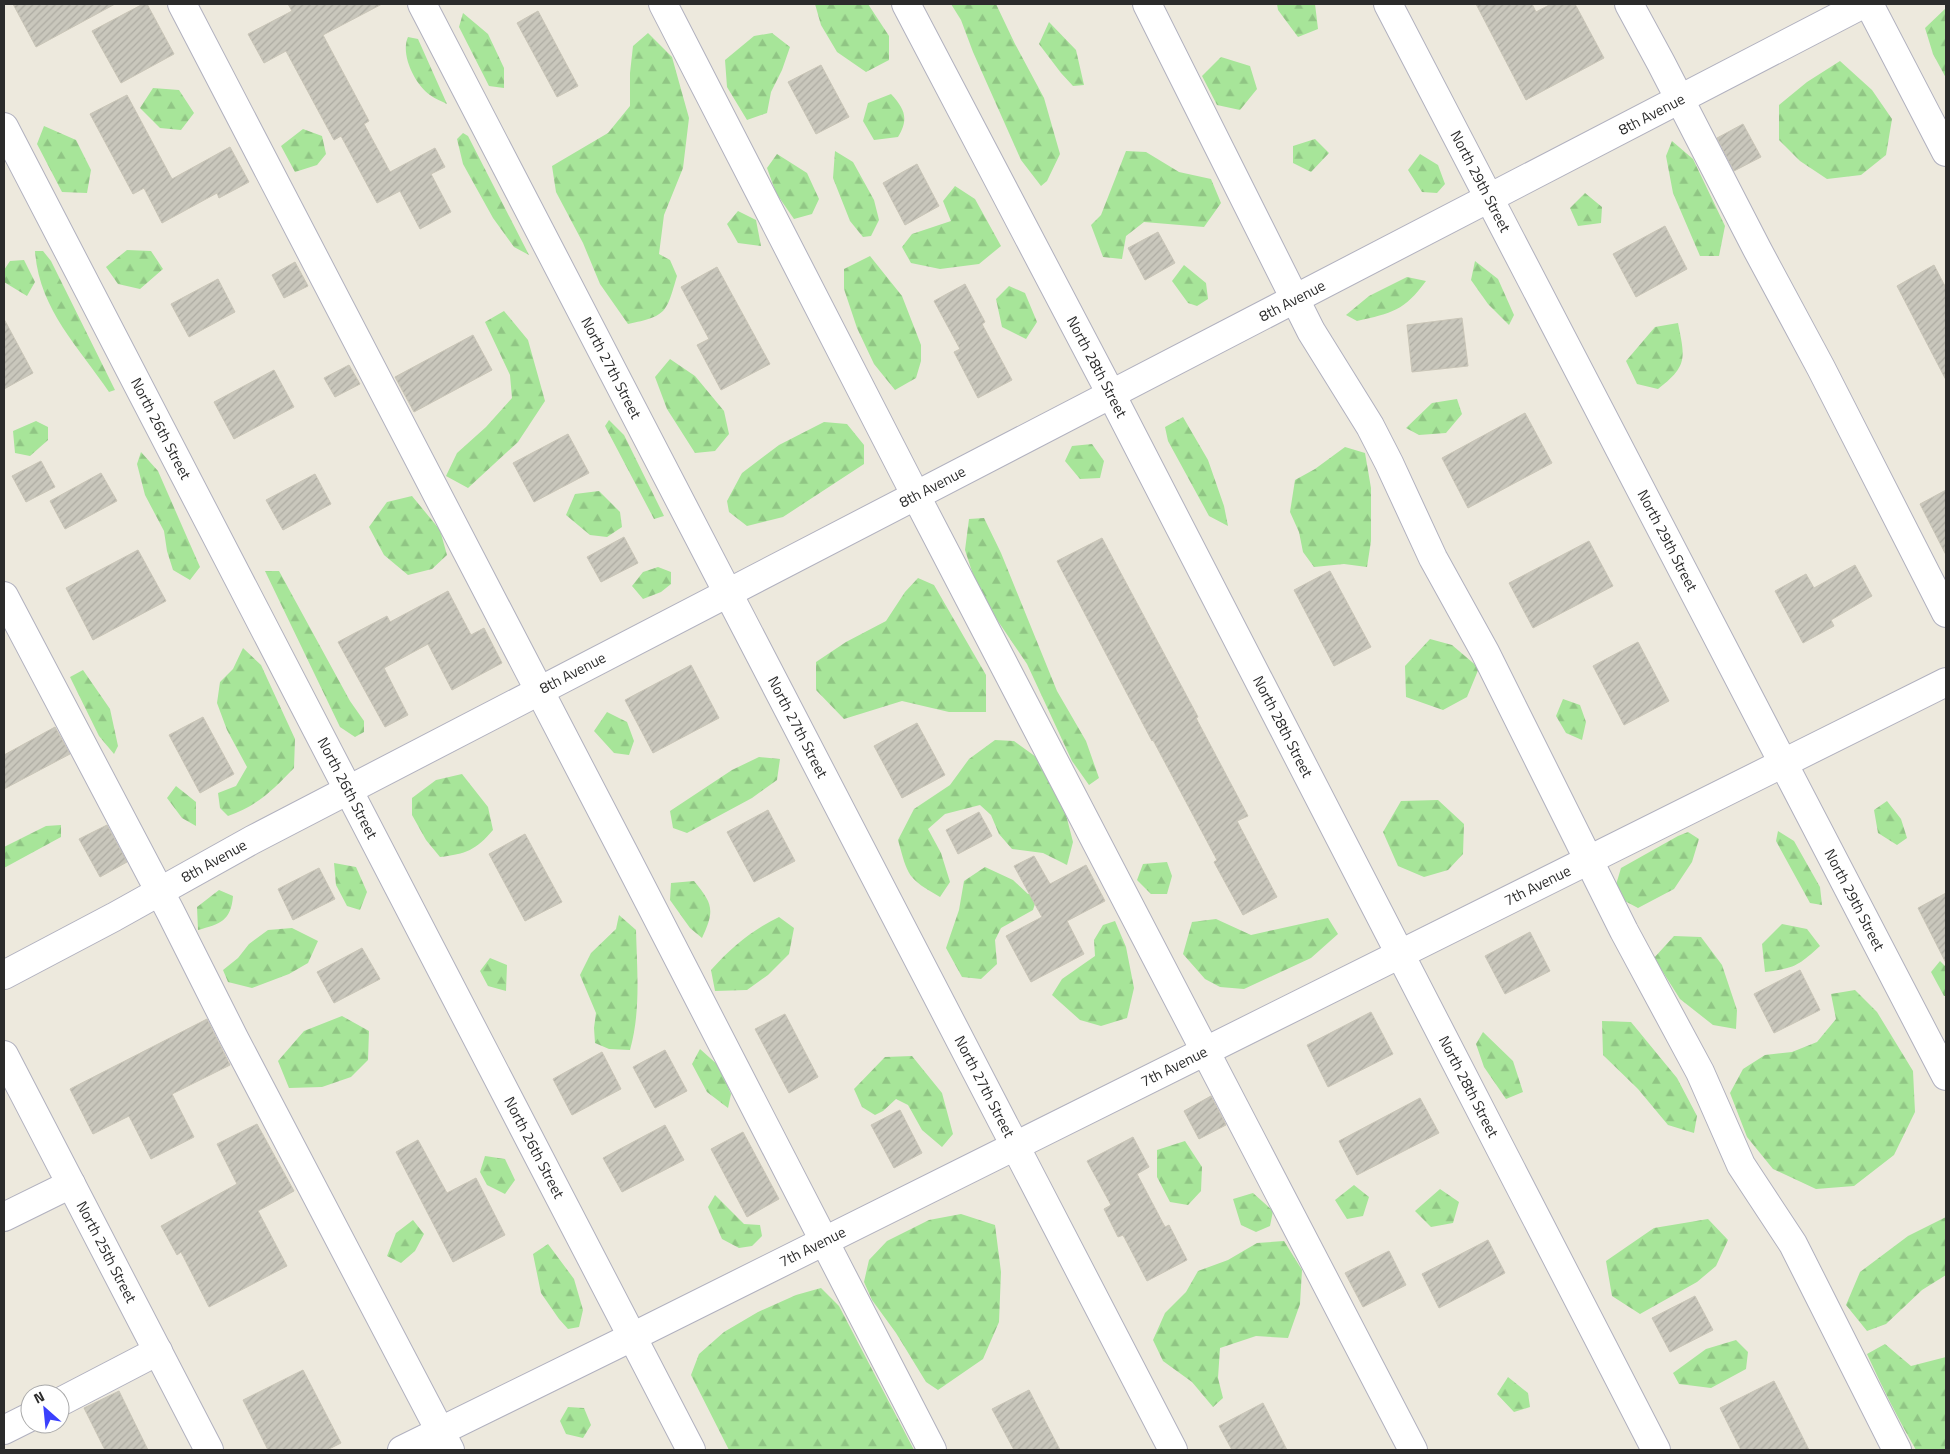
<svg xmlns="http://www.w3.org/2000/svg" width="1950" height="1454" viewBox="0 0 1950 1454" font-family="'Titillium Web',sans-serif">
	<defs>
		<pattern id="forest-firs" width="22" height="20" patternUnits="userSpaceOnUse" patternTransform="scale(1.25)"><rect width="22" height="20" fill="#a7e599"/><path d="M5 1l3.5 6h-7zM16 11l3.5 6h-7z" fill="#90c584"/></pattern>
		<pattern id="building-hatch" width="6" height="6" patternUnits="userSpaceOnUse" patternTransform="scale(1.25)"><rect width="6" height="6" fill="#c9c7bc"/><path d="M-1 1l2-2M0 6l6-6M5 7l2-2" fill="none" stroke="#adaba2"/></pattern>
	</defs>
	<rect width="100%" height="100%" fill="#ede9dd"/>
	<path fill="url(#forest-firs)" d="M815,4H868L889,36V60L866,72L837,52L821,25Z
		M951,4H996L1015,44L1044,98L1060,154L1047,181L1041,186L1021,160L973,52L961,20Z
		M1277,4H1315L1318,29L1298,37L1278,10Z
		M1946,8V78L1933,54L1925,28Z
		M463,13L488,34L504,68V88L489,86L459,27Z
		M1049,22L1076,50L1084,85L1073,86L1061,73L1039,44Z
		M648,33L672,57L689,118L683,168L664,215L659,254L670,260L677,276C666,313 667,316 628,324L600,284L583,243L556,192L552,166L608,133L630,106V73L633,46Z
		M772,33L790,47L782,70L771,92L767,113L747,120L727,87L725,60L754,36Z
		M408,37L418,39L447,104C442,101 435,99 430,95C415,85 400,54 408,37Z
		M1221,57L1250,66L1257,89L1240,110L1217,105L1202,76Z
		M1840,61L1872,90L1892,119L1886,155L1861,175L1827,179L1800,161L1779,140V105L1807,82Z
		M153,88L179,90L194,113L181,130L160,128L140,108Z
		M891,94C905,109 909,119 898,137L874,140L863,121L868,103Z
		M44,126L76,140L91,170L87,193L62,192L37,144Z
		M303,129L322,136L326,154L317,165L295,172L281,146Z
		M463,133L468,136L529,255L514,247L493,218L463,164L457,139Z
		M1315,139L1329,153L1311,172L1293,163V146Z
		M1672,141L1693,159L1725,226L1719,256H1700L1673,193L1666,156Z
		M835,151L853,162L874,200L879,220L871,236L863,237L850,221L833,178Z
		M1126,151L1146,152L1179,172L1211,179L1221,203L1204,227L1144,222L1126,236L1122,259L1103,257L1091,225L1101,215Z
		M777,154L807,173L819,199L812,214L794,219L776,193L767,168Z
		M1420,154L1438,165L1445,184L1437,193L1422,192L1408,170Z
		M955,186L975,199L1001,246L979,264L940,269L911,263L902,247L912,234L951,221L943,201Z
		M1585,193L1602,207L1601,223L1578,226L1570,208Z
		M738,211L756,220L761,246L738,243L727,224Z
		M127,250L151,251L163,269L140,289L118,284L106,267Z
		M35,251H43L51,261L115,390L109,392C78,346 39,309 35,251Z
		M870,256L902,296L921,345V361L916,378L895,390L874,364L857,328L844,289V269Z
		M24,260L35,282L27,296L4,282V270L10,261Z
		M1475,261L1498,279L1514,315L1509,325L1488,304L1471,280Z
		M1184,265L1206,283L1208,299L1197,306L1188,303L1172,281Z
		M1407,277L1426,281C1404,311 1392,313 1357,321L1346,315L1369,296Z
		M1009,286L1025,293L1037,322L1026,339L1002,327L996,299Z
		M504,311L528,340L545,401L518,442L468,488L446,476L457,453L486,427L512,398L510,375L485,322Z
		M1678,323C1685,358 1688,366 1658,389L1637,384L1626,361L1655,327Z
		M670,359L695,376L724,411L729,434L715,451L695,453L667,409L655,377Z
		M1457,399L1462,414L1446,433L1419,435L1406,428L1432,403Z
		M1183,417L1208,460L1224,506L1228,526L1209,516L1168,441L1165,427Z
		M609,420L624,435L664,516L654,519L605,426Z
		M36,421L48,427V440L30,456L15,453L13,431Z
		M824,422L847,424L864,445V464L783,517L747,526L729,512L727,501L742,473L779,445Z
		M1092,444L1104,461L1100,478L1080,479L1065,461L1072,446Z
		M1345,447L1365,453L1371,488V541L1367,567L1344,564L1314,567L1303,552L1299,532L1290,512L1295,480L1315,469Z
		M141,452L158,471L200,567L190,580L173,570L167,551L164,531L145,495L137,464Z
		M599,491L620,512L622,527L607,537L590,535L566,515L575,494Z
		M412,496L440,530L447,555L432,569L408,575L384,555L369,527L387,502Z
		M984,518L1001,553L1057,691L1086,741L1099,778L1089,785L1072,761L1027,664L979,593L965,550L969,519Z
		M658,567L671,572V584L661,592L643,599L632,586L643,572Z
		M265,571H279L350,701L364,721V732L355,737L340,727Z
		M918,578L934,585L986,675V712H949L902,701L844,719L816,690V662L846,642L886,621L905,592Z
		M1430,639L1452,645L1479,668L1467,697L1443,710L1406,697L1405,666Z
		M243,648L261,665L295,739L294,768C273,790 257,806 228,816L220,808L218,793L236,786L247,767L227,730L217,703L220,682L233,669Z
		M83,670L110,709L118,746L114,754L99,736L70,677Z
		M1563,699L1580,705L1586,722L1582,740L1566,733L1556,716Z
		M607,712L627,722L634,741L629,755L614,753L594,731Z
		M995,740L1014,741L1043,762L1063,803L1073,842L1067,865L1043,853L1012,849L999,834L991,815L980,805L945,814L928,829L941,853L950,882L940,897C907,878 908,876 898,840L914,809L950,785L969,759Z
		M759,757L780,759L777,780L752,798L687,833L673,828L670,811L732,770Z
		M462,774L488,807L493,830C476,850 466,854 440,857L426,840L412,815V798L436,780Z
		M176,786L196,802V826L182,818L167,798Z
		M1438,800L1464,824L1463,854L1448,870L1424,877L1398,866L1383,832L1401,801Z
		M1887,801L1901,819L1907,838L1897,845L1878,833L1874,810Z
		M61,825V837L4,868V847L46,826Z
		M1778,831L1794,841L1820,887L1822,905L1810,903L1776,841Z
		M1688,832L1699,839L1692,862L1674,889L1638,908L1621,899L1615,888L1621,868L1678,836Z
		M1167,862L1172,876L1167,894H1151L1137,880L1143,864Z
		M334,863L356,867L367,892L360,910L347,906L336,885Z
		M985,867L1013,880L1028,894H1038L1033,910L1001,928L995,940L997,964L981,979L962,977L946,948L959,910L964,881Z
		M694,881C713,904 715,910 702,938L690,928L670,900L671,883Z
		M219,890L233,896C231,921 220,924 198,930L197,907Z
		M619,915L636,930C637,970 641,1011 630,1050L609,1049L595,1043L594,1028L596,1013L580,975L591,953L616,929Z
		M779,917L794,928L789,954L768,975L747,990L715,991L711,970C731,948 752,930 779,917Z
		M1328,918L1338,934L1311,958L1244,989L1220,987L1205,979L1183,954L1192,922L1216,919L1251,935Z
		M1115,921L1126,947L1134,988L1127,1018L1101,1026L1080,1020L1052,995L1062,979L1095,956L1094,940L1103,925Z
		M1782,924L1807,929L1820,946C1798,966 1795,968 1765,972L1762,944Z
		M292,928L318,941L308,963L289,974L252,988L228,982L223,970L238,958L249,944L268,930Z
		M1674,936L1701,937L1722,965L1737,1010L1736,1029L1713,1025L1680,999L1654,958Z
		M490,958L507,965L506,991L488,986L480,971Z
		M1940,961L1946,967V996H1944L1931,972Z
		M1855,990L1877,1012L1913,1071L1915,1112L1894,1155L1854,1186L1816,1189L1773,1169L1747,1137L1730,1093L1743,1069L1765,1055L1792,1052L1817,1042L1836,1019L1831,994Z
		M342,1016L369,1031L368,1060L351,1077L322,1087L289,1088L278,1061L304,1031Z
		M1602,1021L1631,1022L1677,1078L1697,1116L1694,1133L1668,1125L1638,1089L1603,1055Z
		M1483,1032L1513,1061L1523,1092L1506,1099L1484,1067L1476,1044Z
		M700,1049L719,1066L731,1094L728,1108L707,1092L692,1064Z
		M912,1056L942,1093L953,1134L942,1147L922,1130L908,1105L896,1099L883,1111L875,1115L862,1107L854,1089L885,1057Z
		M1185,1141L1202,1167L1201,1191L1188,1205L1170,1202L1157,1177V1150Z
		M485,1156L505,1159L515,1180L505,1194L487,1185L480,1172Z
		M1354,1185L1369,1197L1363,1216L1347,1219L1335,1200Z
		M1440,1189L1459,1202L1453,1223L1431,1227L1415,1211Z
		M1253,1193L1273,1211L1270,1226L1256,1232L1241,1225L1233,1199Z
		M715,1195L744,1224L760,1225L762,1236L752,1246L739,1248L722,1239L708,1207Z
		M961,1214L995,1225L1001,1272L999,1322L983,1359L938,1390L926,1382L896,1333L872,1300L864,1282L869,1260L887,1241L929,1220Z
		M1946,1217V1275L1922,1290L1886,1324L1867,1331L1846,1305L1860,1272L1908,1236Z
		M1708,1219L1728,1240L1716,1266L1697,1282L1640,1314L1612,1296L1606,1261L1654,1228Z
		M413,1220L424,1234L415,1251L401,1263L387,1256L396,1233Z
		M1284,1241L1302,1270L1300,1304L1288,1338L1256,1336L1220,1348L1218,1378L1223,1398L1213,1407L1192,1382L1163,1361L1153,1340L1165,1313L1186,1292L1198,1271L1228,1260L1257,1243Z
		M548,1244L574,1279L583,1310L579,1327L568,1329L559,1319L541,1293L533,1254Z
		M821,1288L839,1306L914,1450H729L691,1375L699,1354L724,1332L758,1312L796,1295Z
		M1736,1340L1748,1352L1746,1369L1711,1388L1679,1384L1673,1373L1706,1349Z
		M1885,1344L1911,1366L1946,1357V1450H1916C1898,1419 1882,1387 1867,1354Z
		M1508,1377L1528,1393L1530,1407L1514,1412L1497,1394Z
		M568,1407L584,1408L591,1425L583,1438L566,1434L560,1421Z"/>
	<path fill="url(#building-hatch)" stroke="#c9c5b7" d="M13,4H115L36,47Z
		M143,4H147L174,54L121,83L92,31Z
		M288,4H382L323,35L369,121L364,124L390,172L435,148L445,167L431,174L451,212L420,229L400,191L377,203L341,136L334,140L286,51L264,63L248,34L292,11Z
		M1476,4H1532L1536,12L1551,4H1575L1604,58L1526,100Z
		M538,11L578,86L557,97L517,23Z
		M821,65L849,117L816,134L788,82Z
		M127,95L172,179L230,147L249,182L219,198L217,193L162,223L144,188L133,194L90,114Z
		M1743,124L1761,157L1734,171L1717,138Z
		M917,164L939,206L905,225L883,183Z
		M1665,226L1687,269L1636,297L1613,254Z
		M1158,232L1175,263L1145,280L1128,248Z
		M295,262L308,286L284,298L272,275Z
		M1934,265L1946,288V380L1897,286Z
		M717,267L770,364L721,390L697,345L709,339L681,287Z
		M218,279L235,312L189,337L171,304Z
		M965,284L985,322L982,324L1012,380L978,398L954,352L960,349L934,301Z
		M1462,318L1468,366L1412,372L1407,325Z
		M4,319L33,373L4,389Z
		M473,335L492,370L414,412L395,377Z
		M349,365L360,384L335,397L324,378Z
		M274,370L294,407L234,439L214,402Z
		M1525,413L1552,463L1468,508L1442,458Z
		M568,434L589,473L534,502L513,463Z
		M41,461L55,487L26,502L12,476Z
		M101,473L117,501L65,529L50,501Z
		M315,474L331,504L283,530L266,500Z
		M1946,490V555L1920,504Z
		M624,537L638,563L601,582L587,557Z
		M1102,538L1198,717L1196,718L1248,816L1237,821L1277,897L1243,915L1214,862L1217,860L1153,740L1152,741L1057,561Z
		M1589,541L1613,586L1533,628L1509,583Z
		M138,550L166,601L93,640L66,588Z
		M1855,565L1872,596L1831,620L1834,626L1803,643L1775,591L1806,574L1814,588Z
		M1330,571L1371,647L1334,666L1294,590Z
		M448,591L471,635L484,628L502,663L452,690L428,644L384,668L408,715L385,727L338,642L387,616L390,622Z
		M1638,642L1669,701L1624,725L1593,666Z
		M691,665L719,718L653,753L625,700Z
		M203,717L234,774L200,793L169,735Z
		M917,723L945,775L902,798L874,746Z
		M55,727L70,754L4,789V755Z
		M768,810L795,861L754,882L727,832Z
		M979,812L992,836L958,854L946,830Z
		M107,825L127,862L100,877L79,839Z
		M525,834L562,902L525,921L489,854Z
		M1034,856L1050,884L1086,865L1105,901L1067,921L1084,954L1031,982L1006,936L1042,917L1014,866Z
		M319,868L335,899L293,920L278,889Z
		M1946,893V963L1918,908Z
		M1530,932L1550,971L1505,994L1485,956Z
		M362,948L380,979L334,1003L317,972Z
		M1800,970L1820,1010L1774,1033L1754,994Z
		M1371,1012L1393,1054L1328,1087L1307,1045Z
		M785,1014L818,1077L789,1093L755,1029Z
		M207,1019L230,1065L172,1094L194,1137L151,1159L129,1116L93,1134L70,1089Z
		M665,1050L687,1091L655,1108L633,1067Z
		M602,1052L621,1089L572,1115L553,1079Z
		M1211,1096L1226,1125L1199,1139L1184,1111Z
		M1420,1098L1439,1133L1357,1175L1339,1141Z
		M900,1110L922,1153L894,1168L871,1125Z
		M257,1124L294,1191L258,1211L287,1266L209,1307L181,1252L177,1255L161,1226L237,1184L217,1144Z
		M665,1125L684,1160L622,1192L603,1158Z
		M743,1132L779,1199L747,1217L711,1149Z
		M1133,1137L1149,1167L1137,1174L1165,1227L1169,1225L1187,1260L1147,1281L1123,1235L1118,1237L1104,1209L1111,1205L1087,1161Z
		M418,1140L447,1193L476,1178L505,1235L453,1262L396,1152Z
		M1488,1240L1505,1273L1439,1308L1422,1274Z
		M1389,1251L1406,1285L1363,1307L1345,1273Z
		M1695,1296L1713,1330L1670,1352L1652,1318Z
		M303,1370L341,1443L327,1450H268L243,1400Z
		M1774,1381L1798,1428L1809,1450H1741L1720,1408Z
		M1029,1390L1060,1450H1014L992,1409Z
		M119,1391L148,1450H105L84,1408Z
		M1263,1403L1287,1450H1232L1219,1426Z"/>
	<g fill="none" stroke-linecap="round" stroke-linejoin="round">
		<g stroke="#b1b1bf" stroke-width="30">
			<g id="minor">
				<path d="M182,4L627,859L932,1450"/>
				<path id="s1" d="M422,4L1173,1450"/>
				<path d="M663,4L916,496L1413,1450"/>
				<path id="s2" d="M906,4L1111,394L1656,1450"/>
				<path d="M1147,4L1311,331L1370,426L1389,463L1433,558L1485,652L1624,931L1700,1072L1741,1165L1793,1244L1897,1450"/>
				<path id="s3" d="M1388,4L1946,1076"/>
				<path d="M1629,4L1661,63L1757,249L1821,368L1946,613"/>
				<path d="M1869,4L1946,152"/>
				<path id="s4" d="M4,127L691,1450"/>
				<path d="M4,596L170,911L234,1038L450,1450"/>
				<path id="s5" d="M4,975L114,917L252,840C788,560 1327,285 1863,4"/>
				<path id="s6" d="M4,1055L209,1450"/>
				<path d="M4,1217L71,1184"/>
				<path d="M60,1402L158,1351"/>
				<path d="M4,1430L30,1417"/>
				<path id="s7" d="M402,1450L632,1337L1946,682"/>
			</g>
		</g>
		<use href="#minor" stroke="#fff" stroke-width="28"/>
	</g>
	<g text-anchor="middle" stroke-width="5" stroke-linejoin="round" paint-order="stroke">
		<g font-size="15" fill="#2b2b2b" stroke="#fff">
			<text dy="5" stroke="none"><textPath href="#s5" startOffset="1859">8th Avenue</textPath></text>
			<text dy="5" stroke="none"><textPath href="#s3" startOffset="200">North 29th Street</textPath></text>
			<text dy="5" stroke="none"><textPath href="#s5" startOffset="1454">8th Avenue</textPath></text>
			<text dy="5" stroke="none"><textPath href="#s1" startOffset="410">North 27th Street</textPath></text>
			<text dy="5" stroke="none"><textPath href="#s2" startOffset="410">North 28th Street</textPath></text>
			<text dy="5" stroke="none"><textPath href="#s4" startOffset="340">North 26th Street</textPath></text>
			<text dy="5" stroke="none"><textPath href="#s5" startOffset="1049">8th Avenue</textPath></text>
			<text dy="5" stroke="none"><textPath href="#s3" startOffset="605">North 29th Street</textPath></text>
			<text dy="5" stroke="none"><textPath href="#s5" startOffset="644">8th Avenue</textPath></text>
			<text dy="5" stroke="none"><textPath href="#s1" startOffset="815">North 27th Street</textPath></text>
			<text dy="5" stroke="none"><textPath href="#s2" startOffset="815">North 28th Street</textPath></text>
			<text dy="5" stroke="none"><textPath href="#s4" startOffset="745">North 26th Street</textPath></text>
			<text dy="5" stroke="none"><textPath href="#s5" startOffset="239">8th Avenue</textPath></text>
			<text dy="5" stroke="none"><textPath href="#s7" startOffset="1268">7th Avenue</textPath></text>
			<text dy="5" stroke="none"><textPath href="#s3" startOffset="1010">North 29th Street</textPath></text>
			<text dy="5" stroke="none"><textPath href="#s7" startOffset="862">7th Avenue</textPath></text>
			<text dy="5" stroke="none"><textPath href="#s1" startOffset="1220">North 27th Street</textPath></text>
			<text dy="5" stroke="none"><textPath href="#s2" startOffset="1220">North 28th Street</textPath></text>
			<text dy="5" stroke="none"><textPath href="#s4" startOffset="1150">North 26th Street</textPath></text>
			<text dy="5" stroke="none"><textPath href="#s7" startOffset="458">7th Avenue</textPath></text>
			<text dy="5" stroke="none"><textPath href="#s6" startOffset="222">North 25th Street</textPath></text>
		</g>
	</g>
	<rect width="1950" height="1454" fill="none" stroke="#2b2b2b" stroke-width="10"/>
	<g transform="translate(45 1409) rotate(333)"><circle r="24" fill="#ffffff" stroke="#aaaaaa"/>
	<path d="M0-4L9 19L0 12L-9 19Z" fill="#3a40fd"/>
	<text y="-8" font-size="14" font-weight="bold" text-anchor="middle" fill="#2b2b2b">N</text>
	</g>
</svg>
